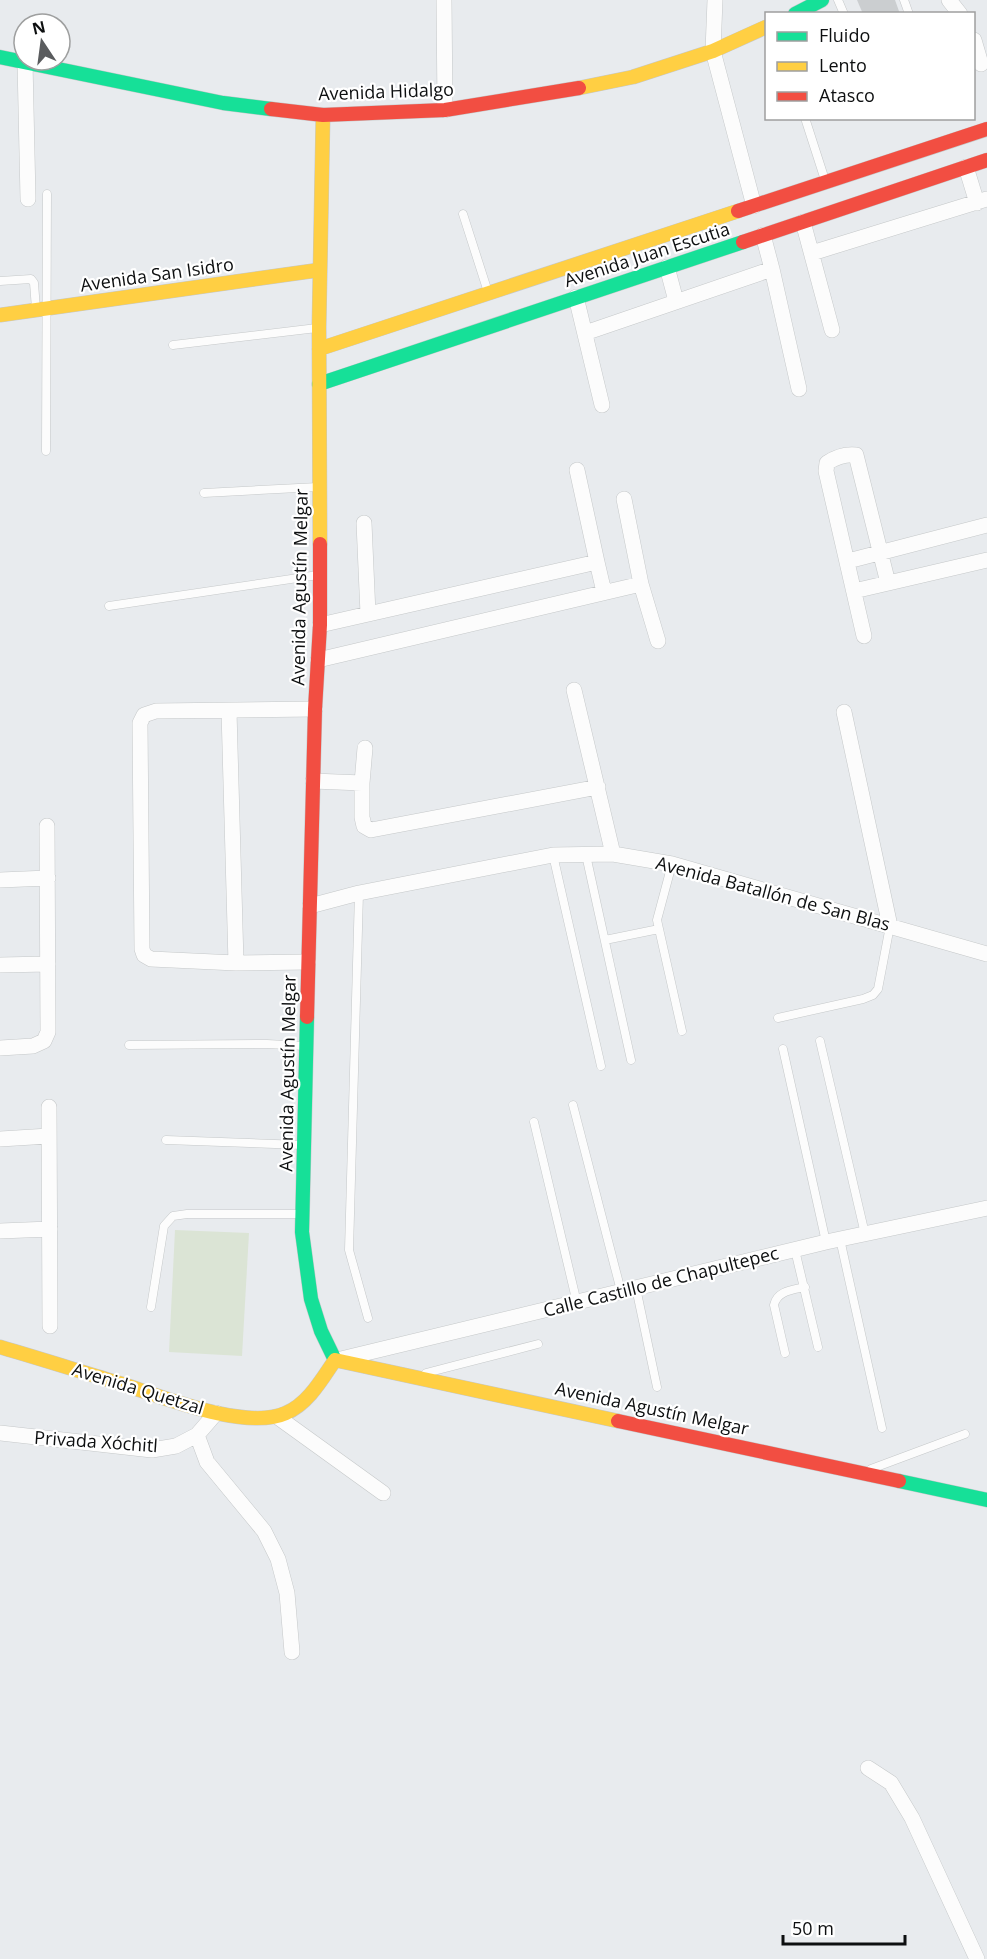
<svg xmlns="http://www.w3.org/2000/svg" width="987" height="1959" viewBox="0 0 987 1959" font-family="'Open Sans',sans-serif">
	<rect width="100%" height="100%" fill="#e8ebee"/>
	<path fill="#dbe4d5" d="M175,1230L249,1233L242,1356L169,1352Z"/>
	<path fill="#cbced0" d="M857,0H895L900,14H863Z"/>
	<g fill="none" stroke-linecap="round" stroke-linejoin="round">
		<g stroke="#c5c8c9" stroke-width="9">
			<path id="lane" d="M838,0L844,14
				M904,0L909,14
				M805,118L825,180
				M463,214L488,292
				M0,281L31,279L34,283L36,309
				M173,345L317,328
				M46,451L47,194
				M204,493L318,487
				M109,606L318,575
				M553,855L601,1066
				M586,855L631,1060
				M672,864L657,920L682,1031
				M359,893L349,1250L368,1318
				M605,940L659,929
				M778,1018L863,999L873,995L878,989L890,926
				M820,1041L865,1234
				M129,1045L267,1044L305,1046
				M783,1049L826,1242
				M573,1105L621,1291
				M534,1122L577,1303
				M166,1140L303,1145
				M840,1239L882,1428
				M795,1250L818,1347
				M636,1288L657,1387
				M151,1307L164,1226L173,1216L187,1214H301
				M785,1353L774,1305C777,1291 792,1290 805,1287
				M426,1373L538,1344
				M871,1469L965,1434"/>
		</g>
		<g stroke="#c5c8c9" stroke-width="16">
			<path id="street" d="M444,0L445,110
				M715,0L713,51L754,206
				M949,0L960,14
				M974,40L981,64
				M25,62L28,199
				M966,167L977,203
				M803,222L832,330
				M763,235L772,269
				M812,253L987,199
				M667,267L676,301
				M576,297L602,405
				M585,333L772,269L799,389
				M624,499L641,584L658,641
				M364,523L368,614
				M848,561L987,525
				M597,562L604,592
				M854,591L987,560
				M320,625L597,562L577,470
				M864,636L826,471L827,463C836,457 846,454 856,455L888,583
				M318,660L641,584
				M574,690L613,854
				M229,711L236,963
				M844,712L890,926
				M313,781L362,783V817L364,826L371,830L598,787
				M362,783L365,748
				M0,880L48,878
				M310,906L359,893L553,855L613,854L672,864L987,954
				M308,962L236,963L151,959L144,955L142,949L140,723L144,715L156,711L315,709
				M0,965L48,964
				M0,1048L33,1046L44,1041L48,1032L47,826
				M49,1107L50,1326
				M0,1139L49,1136
				M0,1231L50,1229
				M341,1359L826,1242L987,1208
				M279,1418L383,1493
				M0,1433L152,1450L176,1446L197,1435L216,1413
				M197,1435L207,1462L264,1531L278,1559L287,1593L292,1652
				M868,1768L891,1783L912,1818L977,1959"/>
		</g>
		<g stroke="#c5c8c9" stroke-width="15">
			<path id="fast" d="M795,14L822,0
				M0,57L223,103L271,109
				M319,384L743,242
				M307,1017L302,1232L311,1299L321,1331L335,1360
				M899,1481L987,1500"/>
		</g>
		<g stroke="#c5c8c9" stroke-width="15">
			<path id="slow" d="M579,88L633,77L713,51L766,27
				M0,315L319,270
				M319,349L738,211
				M320,544L319,327L323,115
				M0,1347C41,1359 82,1372 122,1384C163,1397 246,1431 286,1413C308,1404 322,1379 335,1360
				M335,1360L618,1421"/>
		</g>
		<g stroke="#c5c8c9" stroke-width="15">
			<path id="jam" d="M271,109L323,115L445,110L579,88
				M738,211L987,129
				M743,242L987,160
				M307,1017L315,709L320,625V544
				M618,1421L899,1481"/>
		</g>
		<use href="#lane" stroke="#fcfcfc" stroke-width="8"/>
		<use href="#street" stroke="#fcfcfc" stroke-width="15"/>
		<use href="#fast" stroke="#16e098" stroke-width="14"/>
		<use href="#slow" stroke="#ffcf43" stroke-width="14"/>
		<use href="#jam" stroke="#f24e42" stroke-width="14"/>
	</g>
	<g text-anchor="middle" stroke-width="4.5" stroke-linejoin="round" paint-order="stroke">
		<g font-size="18" fill="#0d0f10" stroke="#fff">
			<text transform="translate(386 92) rotate(-2)" y="6">Avenida Hidalgo</text>
			<text transform="translate(647 255) rotate(-18)" y="6">Avenida Juan Escutia</text>
			<text transform="translate(157 275) rotate(-8)" y="6">Avenida San Isidro</text>
			<text transform="translate(300 587) rotate(-89)" y="6">Avenida Agustín Melgar</text>
			<text transform="translate(773 894) rotate(15)" y="6">Avenida Batallón de San Blas</text>
			<text transform="translate(288 1073) rotate(-89)" y="6">Avenida Agustín Melgar</text>
			<text transform="translate(661 1282) rotate(-14)" y="6">Calle Castillo de Chapultepec</text>
			<text transform="translate(138 1389) rotate(17)" y="6">Avenida Quetzal</text>
			<text transform="translate(652 1409) rotate(12)" y="6">Avenida Agustín Melgar</text>
			<text transform="translate(96 1442) rotate(4)" y="6">Privada Xóchitl</text>
		</g>
	</g>
	<rect x="765" y="12" width="210" height="108" fill="#ffffff" stroke="#9e9f9f" stroke-width="1.5"/>
	<rect x="777" y="32" width="30" height="9" fill="#16e098" stroke="#9e9f9f" stroke-width="1.5"/>
	<text x="819" y="42" font-size="18" fill="#0d0f10">Fluido</text>
	<rect x="777" y="62" width="30" height="9" fill="#ffcf43" stroke="#9e9f9f" stroke-width="1.5"/>
	<text x="819" y="72" font-size="18" fill="#0d0f10">Lento</text>
	<rect x="777" y="92" width="30" height="9" fill="#f24e42" stroke="#9e9f9f" stroke-width="1.5"/>
	<text x="819" y="102" font-size="18" fill="#0d0f10">Atasco</text>
	<g transform="translate(42 42) rotate(347)"><circle r="28" fill="#ffffff" stroke="#9e9f9f" stroke-width="1.5"/>
	<path d="M0-4.5L10 22L0 15L-10 22Z" fill="#5a5c5e"/>
	<text y="-9" font-size="16" font-weight="bold" text-anchor="middle" fill="#0d0f10">N</text>
	</g>
	<path d="M783 1935v9h122v-9" fill="none" stroke="#0d0f10" stroke-width="3"/>
	<text x="792" y="1935" font-size="18" fill="#0d0f10" stroke="#ffffff" stroke-width="4.5" paint-order="stroke">50 m</text>
</svg>
